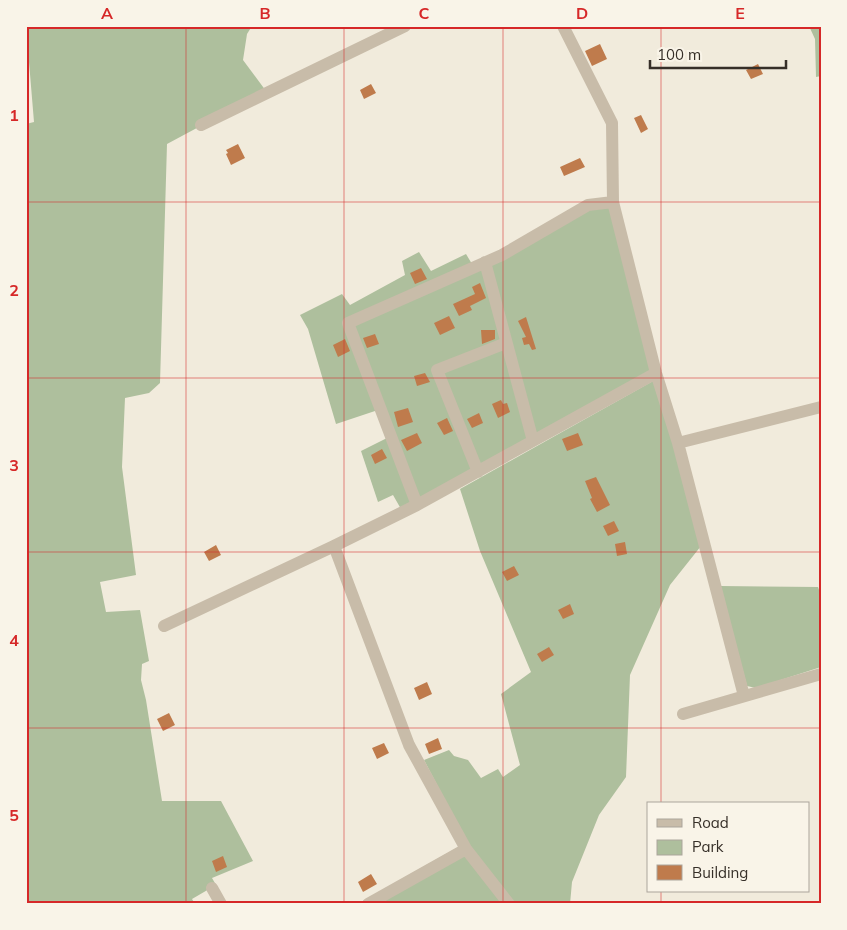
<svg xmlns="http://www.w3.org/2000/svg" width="847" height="930" viewBox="0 0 847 930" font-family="Mulish,sans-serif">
	<rect width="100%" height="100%" fill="#f1ebdc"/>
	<path fill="#aebf9d" d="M26,26H252L247,34L243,60L266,91L167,144L160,383L149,393L125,398L122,467L136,575L100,582L106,612L140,610L149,661L142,664L141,680L146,700L162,801H221L253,861L212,878L216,885L192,899L195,904H26V124L34,122Z
		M809,26H821V76L816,77L815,39Z
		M609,196L651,370L401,509L393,495L378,502L361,451L389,437L378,410L336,424L308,329L300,315L342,294L350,305L405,275L402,261L419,252L431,271L466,254L472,264Z
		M653,381L669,422L701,546L670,585L630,675L626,777L599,815L572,882L570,904H514L469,846L424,760L449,750L454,756L468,760L481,778L498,769L503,777L520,765L501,694L531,672L480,551L460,489Z
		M720,586L818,587L821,595V667L756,688L747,686Z
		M460,846L505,904H358Z"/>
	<path fill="#bf7b4c" d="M600,44L607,59L592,66L585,51Z
		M758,64L763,74L751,79L746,70Z
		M371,84L376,93L364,99L360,90Z
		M641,115L648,129L641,133L634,118Z
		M238,144L245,158L231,165L226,154L228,153L226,150Z
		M580,158L585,167L564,176L560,167Z
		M421,268L427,279L415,284L410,273Z
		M480,283L486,298L470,306L472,310L459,316L453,304L475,294L472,287Z
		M449,316L455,328L440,335L434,323Z
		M526,317L536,349L532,350L529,344L524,345L522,338L526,337L518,321Z
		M481,330H495V339L482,344Z
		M375,334L379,344L367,348L363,338Z
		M345,339L350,351L338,357L333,345Z
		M425,373L430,382L417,386L414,376Z
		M501,400L503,404L507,403L510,412L498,418L492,404Z
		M408,408L413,422L398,427L394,412Z
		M479,413L483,423L472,428L467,419Z
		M447,418L453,431L444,435L437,423Z
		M417,433L422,443L407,451L401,440Z
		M578,433L583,445L567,451L562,439Z
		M382,449L387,458L375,464L371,455Z
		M596,477L610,505L597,512L590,499L592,498L585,481Z
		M614,521L619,531L608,536L603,526Z
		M625,542L627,554L617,556L615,544Z
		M216,545L221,555L209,561L204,552Z
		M514,566L519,575L507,581L502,572Z
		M570,604L574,614L563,619L558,610Z
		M549,647L554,655L542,662L537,654Z
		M427,682L432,694L419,700L414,688Z
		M169,713L175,725L163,731L157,719Z
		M438,738L442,749L429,754L425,744Z
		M384,743L389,753L377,759L372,748Z
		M223,856L227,867L216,872L212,861Z
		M371,874L377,884L363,892L358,882Z"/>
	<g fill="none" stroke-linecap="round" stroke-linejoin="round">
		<path stroke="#c8bca9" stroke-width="12" d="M563,26L612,123L613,202L656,373L678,443L744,696
			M201,125L405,26
			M485,262L533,441
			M678,443L821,407
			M478,472L437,370L506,343
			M417,505L348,323L502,255L588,205L613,202
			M164,626L334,546
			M683,714L821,674
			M212,888L221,904
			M368,904L466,849
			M509,904L466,849L409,745L334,546L417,505L656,373"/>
	</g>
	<path fill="none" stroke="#d62828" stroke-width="1" stroke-opacity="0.55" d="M186,26V904M344,26V904M503,26V904M661,26V804M26,202H821M26,378H821M26,552H821M26,728H821M661,891V904"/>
	<rect width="847" height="930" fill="none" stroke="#f9f4e8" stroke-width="55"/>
	<rect x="647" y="802" width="162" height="90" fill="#f9f4e8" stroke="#aba59b"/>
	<rect x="657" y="819" width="25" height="8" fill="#c8bca9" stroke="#aba59b"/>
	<text x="692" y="828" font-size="15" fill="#362f28">Road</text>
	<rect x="657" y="840" width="25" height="15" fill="#aebf9d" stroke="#aba59b"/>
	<text x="692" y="852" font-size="15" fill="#362f28">Park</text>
	<rect x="657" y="865" width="25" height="15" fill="#bf7b4c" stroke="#aba59b"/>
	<text x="692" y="878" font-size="15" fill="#362f28">Building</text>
	<path d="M650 60v8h136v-8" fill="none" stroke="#362f28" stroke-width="2.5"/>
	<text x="657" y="60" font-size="15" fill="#362f28" stroke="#f9f4e8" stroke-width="4" paint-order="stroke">100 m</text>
	<rect x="28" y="28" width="792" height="874" fill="none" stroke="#d62828" stroke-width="2"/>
	<g font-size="16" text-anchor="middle" font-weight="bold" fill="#d62828">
		<text x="107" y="19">A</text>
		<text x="265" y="19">B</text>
		<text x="424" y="19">C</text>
		<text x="582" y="19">D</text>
		<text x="740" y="19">E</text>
		<text x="14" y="121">1</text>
		<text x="14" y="296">2</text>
		<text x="14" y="471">3</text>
		<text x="14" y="646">4</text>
		<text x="14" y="821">5</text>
	</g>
</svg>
